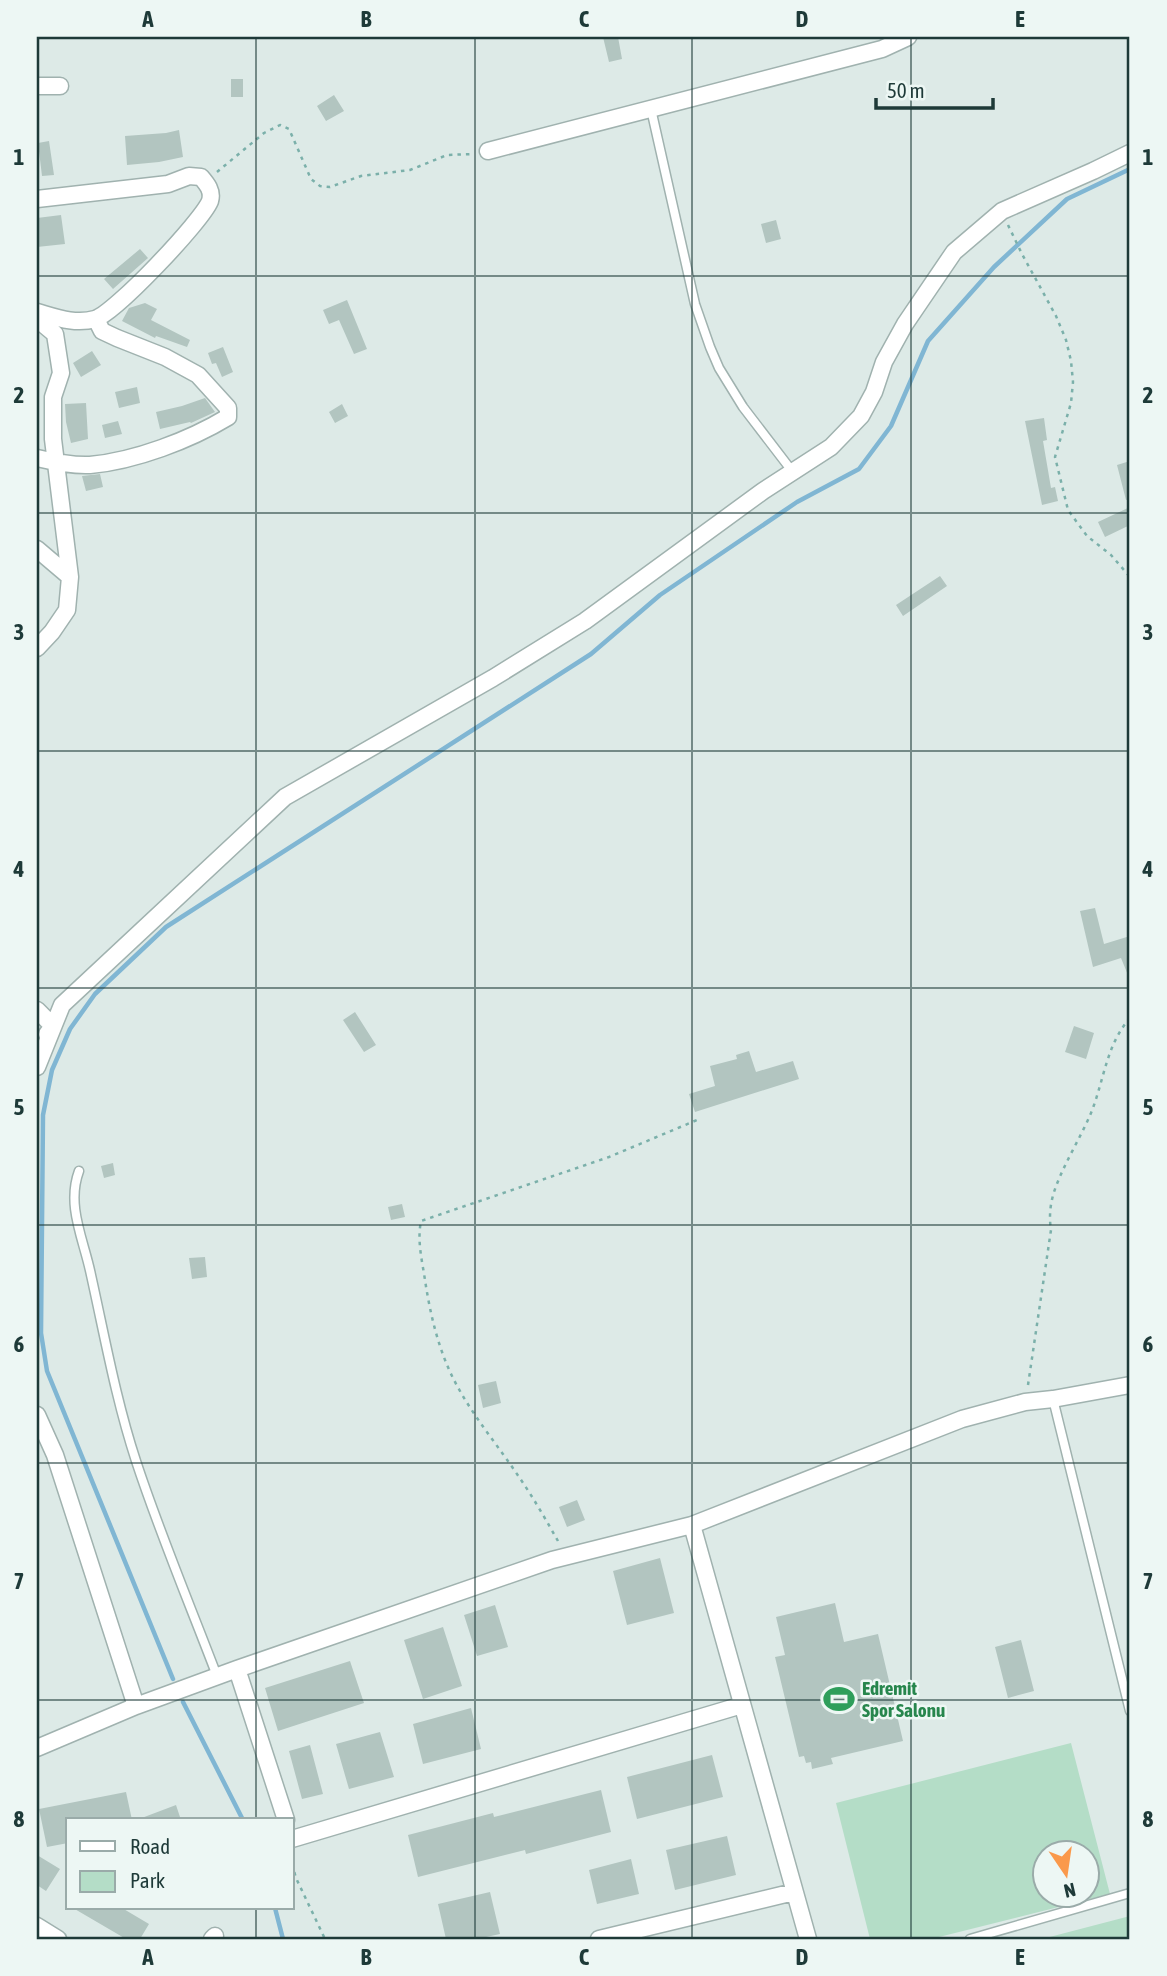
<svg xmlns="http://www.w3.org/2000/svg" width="1167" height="1976" viewBox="0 0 1167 1976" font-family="'Asap Condensed',sans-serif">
	<rect width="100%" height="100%" fill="#ddeae7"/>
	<path fill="#b4ddc7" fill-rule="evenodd" d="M1071,1743L1110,1894L931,1939H870L836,1803ZM1044,1854H1086V1896H1044Z
		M1130,1916V1939H1042Z"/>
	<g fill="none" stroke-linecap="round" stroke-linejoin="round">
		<path stroke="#80b6d3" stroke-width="4.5" d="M173,1679L47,1371L41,1333L43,1115L52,1070L70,1029L95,994L166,927L591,654L660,595L797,502L859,469L891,426L928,341L994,267L1067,199L1130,169
			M183,1702L243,1820
			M275,1908L283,1939"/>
	</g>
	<path fill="#b2c5c0" d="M603,37H618L622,59L609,62Z
		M231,79H243V97H231Z
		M334,95L344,111L326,121L317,106Z
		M179,130L183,157L159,162L127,165L125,136L166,133Z
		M49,141L54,175L42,176L38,143Z
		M61,215L65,244L37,247V218Z
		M776,220L781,239L766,243L761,224Z
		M140,249L148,258L113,289L104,279Z
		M347,300L367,349L354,354L339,320L329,324L323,310Z
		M145,303L157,309L151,320L190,340L187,347L156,336L155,338L122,321L129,308Z
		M223,347L233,372L222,377L216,363L212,364L208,353Z
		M92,351L101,365L81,377L73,363Z
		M137,387L140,403L119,408L115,392Z
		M205,398L215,412L191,423L190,422L160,429L156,412L182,406Z
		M86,403L88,439L71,443L66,422L65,404Z
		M342,404L348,416L335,423L329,412Z
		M1044,418L1047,440L1043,441L1051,488L1055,487L1058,501L1042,505L1025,421Z
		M118,421L122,434L105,438L102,425Z
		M1130,461V499L1126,500L1117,465Z
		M100,474L103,487L86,491L82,476Z
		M1130,507V525L1105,537L1098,522Z
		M940,576L947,586L903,616L896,605Z
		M1095,908L1104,944L1130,936V980L1121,958L1093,967L1080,911Z
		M355,1012L376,1045L364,1052L343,1020Z
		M1074,1026L1094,1033L1086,1059L1065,1052Z
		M749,1051L756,1072L793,1061L799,1079L695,1112L689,1094L715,1086L710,1066L737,1059L736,1055Z
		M113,1163L115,1175L104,1178L101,1166Z
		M402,1204L405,1217L391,1220L388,1207Z
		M205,1257L207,1277L192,1279L189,1258Z
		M496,1381L501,1403L483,1408L478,1385Z
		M577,1500L585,1520L567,1527L559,1507Z
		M660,1558L674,1613L627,1625L613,1571Z
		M835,1603L844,1642L878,1634L903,1741L831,1758L833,1764L812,1769L811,1762L806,1763L804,1756L799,1757L775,1657L785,1655L776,1617Z
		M495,1605L508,1647L477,1656L464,1615Z
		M443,1627L462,1686L423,1699L404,1640Z
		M1021,1640L1034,1691L1008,1698L995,1647Z
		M350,1661L364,1703L278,1731L265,1688Z
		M471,1708L481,1749L423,1764L413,1724Z
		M380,1732L394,1777L349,1789L336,1744Z
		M310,1745L323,1794L302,1799L289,1751Z
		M712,1755L723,1797L637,1819L627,1777Z
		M601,1790L611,1832L526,1854L525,1850L418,1877L408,1835L493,1813L494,1817Z
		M126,1792L132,1820H68V1843L47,1847L39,1809Z
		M176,1805L181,1820H139V1819Z
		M727,1836L736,1875L675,1890L666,1850Z
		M37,1855L60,1869L46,1891L37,1885Z
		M631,1859L639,1894L597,1904L589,1870Z
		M490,1892L500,1934L477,1939H446L438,1904Z
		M73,1908H122L149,1924L140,1939H126Z"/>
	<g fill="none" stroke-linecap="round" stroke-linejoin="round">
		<g stroke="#a0b2af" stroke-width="11">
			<path id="service" d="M651,109L695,304L710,347L719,368L743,407L792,471
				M79,1171C66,1206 84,1240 91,1275C105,1338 116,1400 136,1461C160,1534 190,1605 217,1676
				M1053,1399L1130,1711
				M970,1939L1130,1893"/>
		</g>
		<g stroke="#a0b2af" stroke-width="19">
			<path id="minor" d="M37,86H60
				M488,151L882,49L908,37
				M37,199L168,184L189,176L201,177C207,184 213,191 210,201C202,221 115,313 95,319C75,325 55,317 37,312
				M37,319L55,334L61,373L53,397V439L70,577L67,610L52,632L37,648
				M37,458C54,462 72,466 90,465C135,461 190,440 228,417V408L198,375L165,357L117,338L102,331L96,319
				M37,549L70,577
				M37,1010L53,1026L47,1034
				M37,1067L62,1005L285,797L493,678L585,621L763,491L831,447L861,416L874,392L884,362L905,324L954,252L1002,211L1093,171L1130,153
				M37,1415L55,1455L136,1706
				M692,1525L808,1939
				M237,1669L286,1820
				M37,1748L136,1706L237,1669L552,1560L692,1525L962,1419L1025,1402L1053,1399L1130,1385
				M292,1839L742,1705
				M37,1926L58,1939
				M212,1939L215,1936
				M599,1939L794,1892"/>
		</g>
		<path stroke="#7bb0aa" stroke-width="2.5" stroke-dasharray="3.5 5" stroke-linecap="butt" d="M217,172L264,133L280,125L289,129L311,179L320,186L330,187L361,176L410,170L447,155L474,154
			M1008,225L1022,254L1056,316L1066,340L1071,361L1073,382L1071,403L1055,457L1068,510L1087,536L1111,555L1130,577
			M1028,1385L1051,1230C1049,1217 1050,1205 1054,1192C1063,1165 1080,1139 1091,1113C1104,1081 1106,1045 1130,1018
			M558,1541C546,1520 533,1497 519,1477C497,1444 471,1414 453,1378C438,1348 430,1313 425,1280C422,1260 417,1241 421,1221L609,1157L697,1120
			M292,1864L296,1878L325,1939"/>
		<use href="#service" stroke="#fff" stroke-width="8"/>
		<use href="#minor" stroke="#fff" stroke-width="16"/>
	</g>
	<path fill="none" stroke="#1e3a38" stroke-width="2" stroke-opacity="0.55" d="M256,37V1820M475,37V1939M692,37V1939M911,37V1939M37,276H1130M37,513H1130M37,751H1130M37,988H1130M37,1225H1130M37,1463H1130M37,1700H1130M256,1908V1939"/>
	<defs>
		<g id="stadium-bare" transform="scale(2.415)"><path d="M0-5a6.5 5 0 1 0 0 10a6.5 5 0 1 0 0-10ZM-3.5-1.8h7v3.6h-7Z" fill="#2e9e5b" stroke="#edf7f4" stroke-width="2.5" paint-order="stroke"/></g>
	</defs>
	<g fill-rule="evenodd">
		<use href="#stadium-bare" x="839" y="1699"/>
	</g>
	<g text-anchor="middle" stroke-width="5" stroke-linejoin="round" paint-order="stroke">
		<g font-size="19" font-weight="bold" fill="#27864d" stroke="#edf7f4" text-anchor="start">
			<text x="862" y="1695">Edremit<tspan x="862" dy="22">Spor Salonu</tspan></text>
		</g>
	</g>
	<rect width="1167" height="1976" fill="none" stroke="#edf7f4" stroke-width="77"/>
	<rect x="66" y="1818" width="228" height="91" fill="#edf7f4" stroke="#9aaba9" stroke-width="2"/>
	<rect x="80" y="1841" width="35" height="10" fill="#ffffff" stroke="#9aaba9" stroke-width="2"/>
	<text x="130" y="1854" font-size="21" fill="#1e3a38">Road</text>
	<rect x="80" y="1871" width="35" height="21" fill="#b4ddc7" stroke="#9aaba9" stroke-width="2"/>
	<text x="130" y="1888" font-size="21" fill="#1e3a38">Park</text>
	<g transform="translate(1066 1874) rotate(167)"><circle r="33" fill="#edf7f4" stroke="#9aaba9" stroke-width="2"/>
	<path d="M0-5L12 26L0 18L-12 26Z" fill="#fa994b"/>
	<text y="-10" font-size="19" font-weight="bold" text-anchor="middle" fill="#1e3a38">N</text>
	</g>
	<path d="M876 98v10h117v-10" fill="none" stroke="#1e3a38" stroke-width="3.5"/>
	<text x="887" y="98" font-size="21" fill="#1e3a38" stroke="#edf7f4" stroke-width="5" paint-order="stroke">50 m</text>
	<rect x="38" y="38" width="1090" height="1900" fill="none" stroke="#1e3a38" stroke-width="2.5"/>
	<g font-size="23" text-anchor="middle" font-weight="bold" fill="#1e3a38">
		<text x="148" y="27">A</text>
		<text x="366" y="27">B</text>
		<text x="584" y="27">C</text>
		<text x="802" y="27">D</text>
		<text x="1020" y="27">E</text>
		<text x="19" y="165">1</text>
		<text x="1148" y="165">1</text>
		<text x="19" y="403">2</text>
		<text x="1148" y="403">2</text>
		<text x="19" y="640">3</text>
		<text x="1148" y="640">3</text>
		<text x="19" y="877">4</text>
		<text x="1148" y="877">4</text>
		<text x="19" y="1115">5</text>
		<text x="1148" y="1115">5</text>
		<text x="19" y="1352">6</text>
		<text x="1148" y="1352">6</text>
		<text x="19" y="1589">7</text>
		<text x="1148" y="1589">7</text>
		<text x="19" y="1827">8</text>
		<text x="1148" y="1827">8</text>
		<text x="148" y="1965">A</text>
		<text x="366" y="1965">B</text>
		<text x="584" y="1965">C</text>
		<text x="802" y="1965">D</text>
		<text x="1020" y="1965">E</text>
	</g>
</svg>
